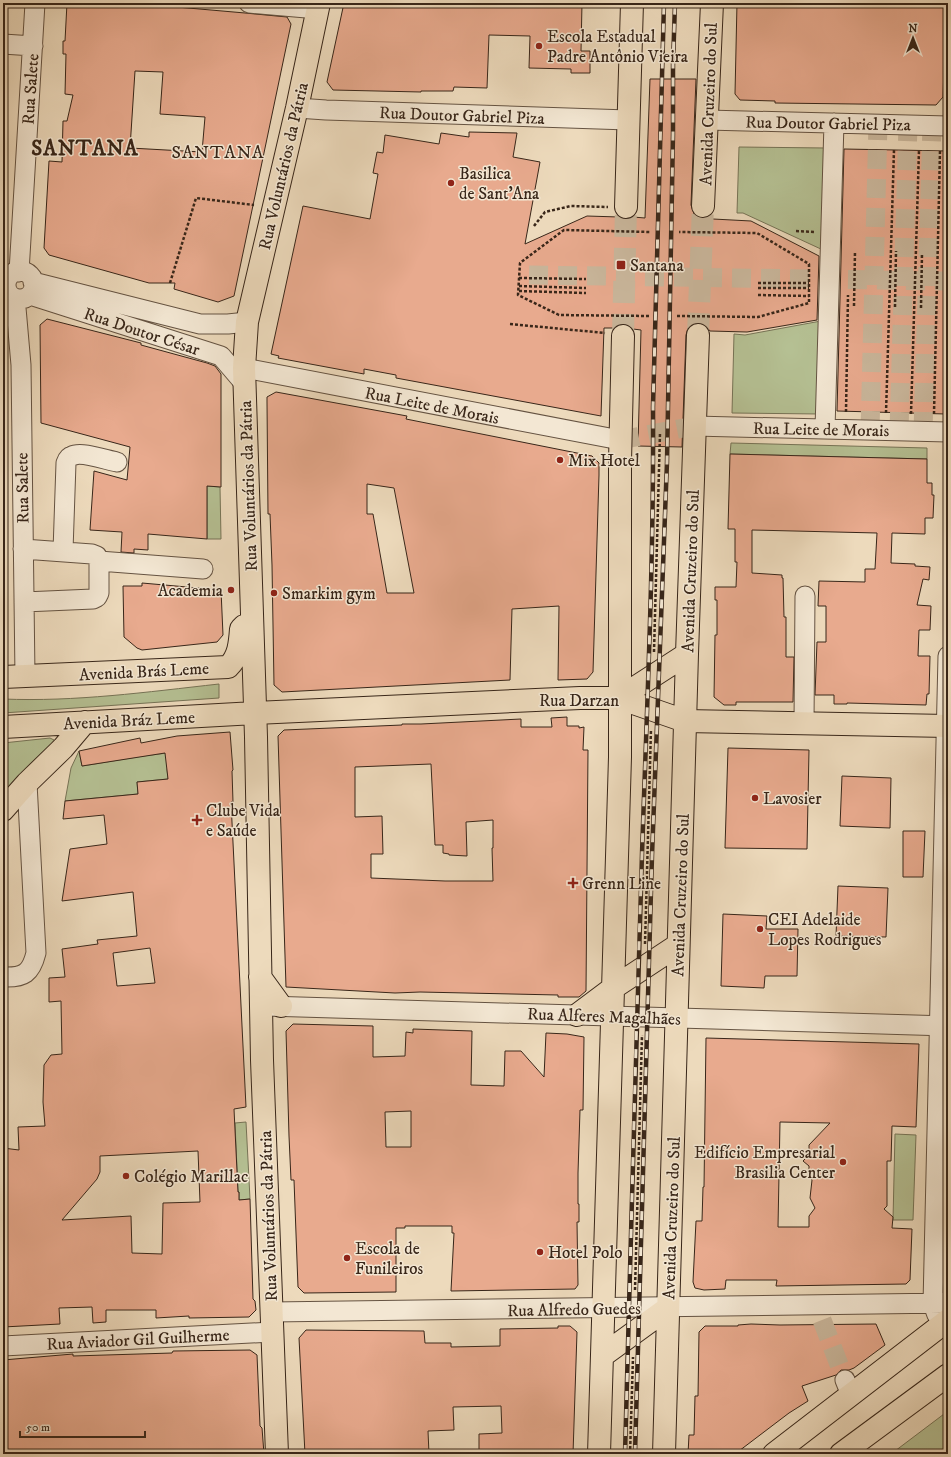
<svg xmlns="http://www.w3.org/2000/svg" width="951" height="1457" viewBox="0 0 951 1457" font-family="'IM FELL DW Pica',serif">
	<rect width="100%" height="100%" fill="#eddabc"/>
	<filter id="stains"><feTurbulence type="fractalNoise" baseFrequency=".005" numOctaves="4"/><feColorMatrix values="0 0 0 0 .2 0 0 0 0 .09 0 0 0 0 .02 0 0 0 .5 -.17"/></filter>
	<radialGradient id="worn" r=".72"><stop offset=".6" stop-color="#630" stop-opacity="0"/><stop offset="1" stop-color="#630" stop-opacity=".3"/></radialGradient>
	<path fill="#b5c093" stroke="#767356" d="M739,147L826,148L823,250L743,213H737Z
		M821,321L819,414L732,413L734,334L745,335Z
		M731,443L927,448V459L730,454Z
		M207,486L220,487L221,539H207Z
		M219,684V698L3,713V699C75,702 147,692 219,684Z
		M50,738L54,740L52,743L3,793V743Z
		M79,751L82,766L143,756L175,752L167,769L168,779L137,782L138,794L65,801L71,768Z
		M246,1122L250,1199L239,1200V1192H238L235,1123Z
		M895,1134L916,1135L913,1220H893Z
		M948,1411V1454H891Z"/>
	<path fill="#e8aa8e" stroke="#382619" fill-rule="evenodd" d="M67,3H131L245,13L287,17L291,24L234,296L218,302L174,289L175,283H149L49,255L44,248L49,161L62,162L63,121H67L73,95L65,94L66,54H63V41H65ZM135,71L163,72L160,114L205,117L202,152L130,148Z
		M344,3H471L555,6V3H582L581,51H590V73H571V69L529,68L530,36L489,35L487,88L454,87L453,91H421V92L333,90L327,82Z
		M737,3H947L946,39H945L943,97L936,105L775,103V101L740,100L735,94Z
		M650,79H696L691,205L694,214V218L751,221L819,256L817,320L747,332L710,331L705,325L699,323L692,324L688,328L686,335L682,447L638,446L641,330L633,329L629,325L624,324L617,325L613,328H604L601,416L396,378V375L364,369V374L278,358L279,356L271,354L303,206L370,219L378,174L373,173L377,152L383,153L385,135L439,144L441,133L469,137V132L517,133L513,157L540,162L525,244L587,216L619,217L625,219L633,217L645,218Z
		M844,149L948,151V340L946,414L837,411Z
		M47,319L141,343V345L207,363L215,366L221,374V487L207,486V539L148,534V550L134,549V553L121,552L122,532L90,530L94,471L127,480L130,447L41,423L40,325Z
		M276,392L407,416L406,419L592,456L599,463V475L593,672L587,679L558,680L559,606L512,609L510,680L282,692L274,685L272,565L270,514H268L267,402V397ZM367,484L394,488L414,593H387L373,514H367Z
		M730,454L927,459V483H932V495H934L933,518H925V534L892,533L891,563L915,564V566L930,567L929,580L923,579L917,605L931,606L930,630H919L918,656H930L929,694H927L926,705L847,703V704H834V695H815L817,642H826V606H818L819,581L865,582V569H875L877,533L752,530V573L782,575V578H783L784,617H786V657H794L793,702H736V705H724L714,697L715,635H717V600H715V587H736L737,562H735V529H728Z
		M142,583L221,590L223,635L217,642L142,650L137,648L124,637L123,586H142Z
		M567,717V726H579V728L584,727L583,750H588L586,991L579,997H558V995L420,992L395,993L286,987L278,736L284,730L402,725V724H421L521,719V727H552L551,718ZM431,764L435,845H443V853L449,854V855L467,856L466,822L493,820V848H492L493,881H445L371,878V854H383L382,816L355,817V767Z
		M230,732L233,770L232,771L233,802H231L246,1107L234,1109L238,1192H239V1200L250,1199L253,1299L255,1301L256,1310L249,1317L189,1318V1316L156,1318V1310H106V1322L93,1323L92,1307L59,1308L60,1324L3,1327V1148L19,1150L18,1127L45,1126L43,1102L44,1065L51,1055L62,1054L61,1001L49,1002V978L65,977L62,949L98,944L97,940L137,936L133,892L62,901L70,849L107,844L104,815L63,819L65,801L138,794L137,782L168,779L165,753L82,766L79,751L140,738L141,743L177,736ZM150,948L155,983L117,986L113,953ZM198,1151L200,1202L163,1203L162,1254L132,1253L131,1216L62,1220L97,1179L100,1172V1156Z
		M728,748L809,750L807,849L725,848Z
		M842,776L891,778L890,828L840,826Z
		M903,831H925L923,877H903Z
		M838,886L888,888L886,937L836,936Z
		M723,914L767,916L766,929H798L797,976H765L764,988L721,986Z
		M293,1024L373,1026V1057L405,1056L406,1032L413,1033V1029L472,1031L471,1085L504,1086L505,1051H521L544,1077L546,1033L567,1034L584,1037L583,1110H580L578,1173V1204H579V1222H577L578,1285L575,1289L451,1291L454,1233H452V1226H405V1228H396V1292L304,1293L298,1287L294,1180H291L289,1136L286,1031ZM411,1111V1147H386L385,1112Z
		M706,1038L919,1044L916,1127L892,1126L891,1161H887V1206L884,1209L893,1217L892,1228L912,1229L910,1280L906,1284L776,1286L777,1280H726L725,1289L704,1290L695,1288L693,1282L696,1221H702L703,1187H704ZM780,1122L830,1123L809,1145V1155L803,1161L809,1166V1176L812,1180L810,1198L815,1208L809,1216V1227H778Z
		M751,1324L780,1325L876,1324L885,1345L854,1368L849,1370H841L836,1375L802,1386L808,1401L789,1413L735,1454H688L689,1435H694L695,1396H698L699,1332L705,1326H738V1325Z
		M558,1326H570L577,1332L573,1454H479V1434L502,1433L501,1406L453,1407L454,1430L428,1431L429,1454H305L299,1338L306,1330L424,1331L425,1343H451V1347L500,1346V1329L558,1328Z
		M250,1350L257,1355L260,1426L262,1428L264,1454H3V1360L73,1354V1356L172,1353L173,1351Z"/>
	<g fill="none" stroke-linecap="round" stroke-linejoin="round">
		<path stroke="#c9b69b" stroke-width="19" stroke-dasharray="19 10" stroke-linecap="butt" d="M529,275L947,281
			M870,430L878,124
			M899,431L908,125
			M923,431L932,125
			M620,440L694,426
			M822,1320L845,1380"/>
		<path stroke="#c9b69b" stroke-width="22" stroke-dasharray="22 11" stroke-linecap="butt" d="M698,335L703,206
			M623,336L626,207"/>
		<g stroke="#655342" stroke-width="21">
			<path id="minor" d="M249,3L318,9
				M3,44L33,46
				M297,108L326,110L628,120
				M707,120L948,126
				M6 285a14 14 0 1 1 28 0a14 14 0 1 1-28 0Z
				M19,272L35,3
				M33,282L200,324H228L247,322
				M30,295L221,356L244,383
				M17,299L16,308L21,365L25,676
				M244,368L620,440
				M694,426L948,432
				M825,429L834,123
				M23,549L92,554L97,556L99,561V593L97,597L93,599L24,602
				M63,551L66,463C67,460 68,457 72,456C81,451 106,460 117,462
				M99,561L203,569
				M804,723L805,596
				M3,977C24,978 31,973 36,953L27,783
				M266,1006L948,1026
				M272,1312L948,1303
				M937,1315L933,1304L948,656
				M3,1346L272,1332
				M845,1380L851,1395"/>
		</g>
		<g stroke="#382619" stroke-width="24">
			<path id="major" d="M703,206L712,3
				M626,207L632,3
				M3,677L228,667C239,657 240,643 241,629L244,626
				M619,698L687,654
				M3,727L255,713L580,698H619L685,721L948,726
				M3,810L27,783L63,748L85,722
				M260,977L281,1006
				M577,1015L613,988L678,945
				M602,1356L668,1308
				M277,1454L262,1060L256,737L244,368L247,322L297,108L319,3
				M599,1454L620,757V461L623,336
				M664,1454L687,654L698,335
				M774,1454L948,1320
				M841,1454L948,1375"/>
		</g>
		<path stroke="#382619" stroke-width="2.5" stroke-dasharray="3 2" stroke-linecap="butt" d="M534,226L545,212L571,206L608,207
			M796,231L814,232
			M519,278L586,279
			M170,283L196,198L254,205
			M758,283H809
			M519,286L586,288
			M758,288H809
			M519,291L586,293
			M758,295L809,296
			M854,306L855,251
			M895,307L896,251
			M946,307L947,253
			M921,308L922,253
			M510,324L605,333
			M846,412L848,295
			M886,413L894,150
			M911,414L919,150
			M934,414L940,151
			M946,416L948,340
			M654,652L660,433
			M645,944L651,729
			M635,1290L642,1035
			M630,1454L633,1357"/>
		<use href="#minor" stroke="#f3e7d3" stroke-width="19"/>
		<use href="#major" stroke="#eddabc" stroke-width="22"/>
		<g stroke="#382619" stroke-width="4.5">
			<path id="rail" d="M625,1454C631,1254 635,1054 642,854C647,705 654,556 653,407L664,3
				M635,1454L652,856L667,462L673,134V65L675,3"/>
		</g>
		<use href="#rail" stroke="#f3e7d3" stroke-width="3" stroke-dasharray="9" stroke-linecap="butt"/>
		<path stroke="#382619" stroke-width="2.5" stroke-dasharray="3 2" stroke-linecap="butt" d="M649,316L559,315L518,295L520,263L564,230L651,232
			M677,316L758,317L809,303V264L757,233L679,232"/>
	</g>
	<g fill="#8f2418" stroke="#f3e7d3" stroke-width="1.5">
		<circle cx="539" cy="46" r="4"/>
		<circle cx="451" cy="183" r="4"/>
		<rect x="616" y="260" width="10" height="10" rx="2"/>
		<circle cx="560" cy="460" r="4"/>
		<circle cx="231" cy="590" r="4"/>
		<circle cx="274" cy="593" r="4"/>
		<circle cx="755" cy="798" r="4"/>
		<path d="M195 814h4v4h4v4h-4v4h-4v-4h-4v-4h4z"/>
		<path d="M571 877h4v4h4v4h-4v4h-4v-4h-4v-4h4z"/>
		<circle cx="760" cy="929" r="4"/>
		<circle cx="843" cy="1162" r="4"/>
		<circle cx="126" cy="1176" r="4"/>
		<circle cx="540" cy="1252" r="4"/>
		<circle cx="347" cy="1258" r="4"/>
	</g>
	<g text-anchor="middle" stroke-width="3" stroke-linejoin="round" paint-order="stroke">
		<g font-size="17" fill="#382619" stroke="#f3e7d3" text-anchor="start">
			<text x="547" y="42">Escola Estadual<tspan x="547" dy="20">Padre Antônio Vieira</tspan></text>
			<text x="459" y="179">Basilica<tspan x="459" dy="20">de Sant'Ana</tspan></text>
			<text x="630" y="271">Santana</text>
			<text x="568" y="466">Mix Hotel</text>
			<text x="223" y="596" text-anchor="end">Academia</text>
			<text x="282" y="599">Smarkim gym</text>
			<text x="763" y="804">Lavosier</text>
			<text x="206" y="816">Clube Vida<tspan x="206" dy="20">e Saúde</tspan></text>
			<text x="582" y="889">Grenn Line</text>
			<text x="768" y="925">CEI Adelaide<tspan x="768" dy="20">Lopes Rodrigues</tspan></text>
			<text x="835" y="1158" text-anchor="end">Edifício Empresarial<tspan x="835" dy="20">Brasilia Center</tspan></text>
			<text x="134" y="1182">Colégio Marillac</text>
			<text x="355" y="1254">Escola de<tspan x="355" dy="20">Funileiros</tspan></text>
			<text x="548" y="1258">Hotel Polo</text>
		</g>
		<g font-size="17" fill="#382619" stroke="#f3e7d3">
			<text transform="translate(30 89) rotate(-86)" y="6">Rua Salete</text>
			<text transform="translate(708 104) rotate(-88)" y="6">Avenida Cruzeiro do Sul</text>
			<text transform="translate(462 115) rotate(2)" y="6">Rua Doutor Gabriel Piza</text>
			<text transform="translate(828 123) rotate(1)" y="6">Rua Doutor Gabriel Piza</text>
			<text transform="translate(283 166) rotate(-77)" y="6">Rua Voluntários da Pátria</text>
			<text transform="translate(142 331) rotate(18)" y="6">Rua Doutor César</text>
			<text transform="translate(432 405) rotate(11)" y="6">Rua Leite de Morais</text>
			<text transform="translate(821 429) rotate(1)" y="6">Rua Leite de Morais</text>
			<text transform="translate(248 486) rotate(-92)" y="6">Rua Voluntários da Pátria</text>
			<text transform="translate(22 488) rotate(-91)" y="6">Rua Salete</text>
			<text transform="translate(690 571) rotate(-88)" y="6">Avenida Cruzeiro do Sul</text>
			<text transform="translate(144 671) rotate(-3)" y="6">Avenida Brás Leme</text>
			<text x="579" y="706">Rua Darzan</text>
			<text transform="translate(129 720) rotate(-3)" y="6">Avenida Bráz Leme</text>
			<text transform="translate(680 895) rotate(-88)" y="6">Avenida Cruzeiro do Sul</text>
			<text transform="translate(604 1016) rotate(2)" y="6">Rua Alferes Magalhães</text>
			<text transform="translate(268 1216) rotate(-92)" y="6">Rua Voluntários da Pátria</text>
			<text transform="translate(671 1218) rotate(-88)" y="6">Avenida Cruzeiro do Sul</text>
			<text transform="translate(574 1309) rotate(-1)" y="6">Rua Alfredo Guedes</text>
			<text transform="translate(138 1339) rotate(-3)" y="6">Rua Aviador Gil Guilherme</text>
		</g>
		<g font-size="18" letter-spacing="1" fill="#382619" stroke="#f3e7d3">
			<text x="218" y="158">SANTANA</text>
		</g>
		<g font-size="21" font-weight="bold" letter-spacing="1" fill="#382619" stroke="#f3e7d3">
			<text x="85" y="155">SANTANA</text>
		</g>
	</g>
	<rect width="951" height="1457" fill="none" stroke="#eddabc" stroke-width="16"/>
	<rect x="4" y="4" width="943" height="1449" fill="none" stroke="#382619" stroke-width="2"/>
	<rect x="8" y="8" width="935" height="1441" fill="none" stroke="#382619"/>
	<g transform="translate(913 38)" stroke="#f3e7d3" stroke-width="3" paint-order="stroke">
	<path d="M0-3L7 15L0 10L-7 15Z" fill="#382619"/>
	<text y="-6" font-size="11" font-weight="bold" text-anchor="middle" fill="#382619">N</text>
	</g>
	<path d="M20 1431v6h125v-6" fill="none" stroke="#382619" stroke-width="2"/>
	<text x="26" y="1431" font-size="12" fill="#382619" stroke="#f3e7d3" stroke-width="3" paint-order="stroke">50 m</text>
	<rect width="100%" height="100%" filter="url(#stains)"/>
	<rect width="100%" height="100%" fill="url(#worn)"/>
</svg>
